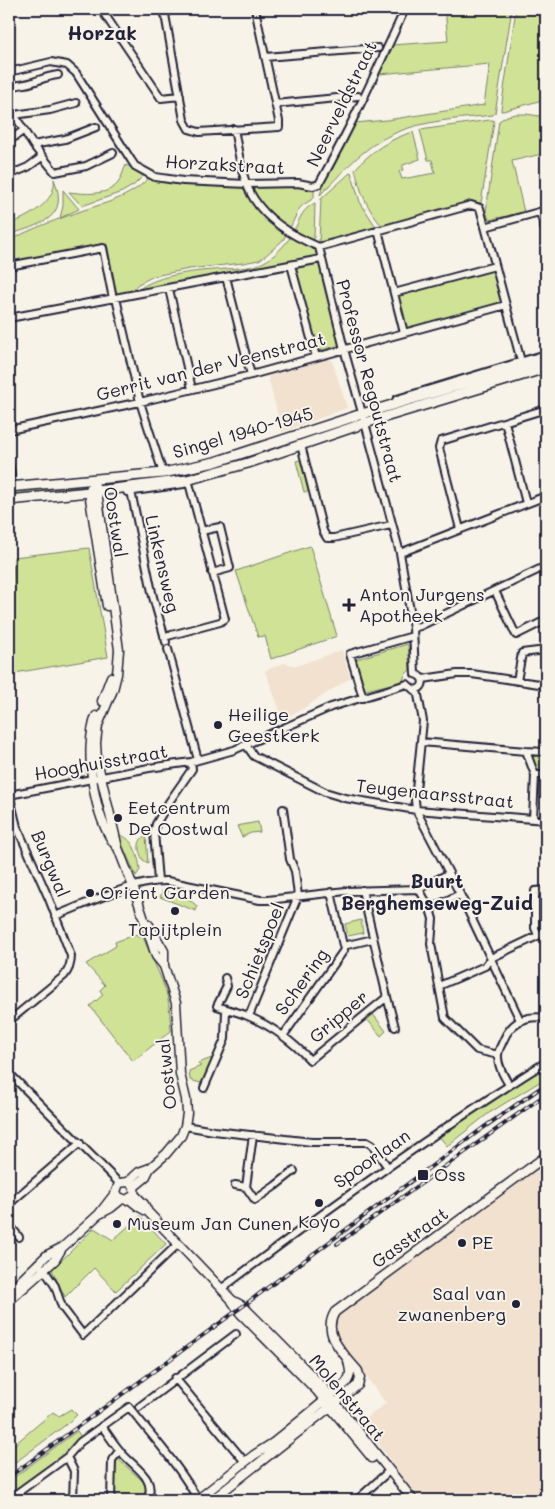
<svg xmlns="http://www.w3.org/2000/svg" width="555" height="1509" viewBox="0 0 555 1509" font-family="Mali,sans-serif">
	<rect width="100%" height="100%" fill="#f7f3e8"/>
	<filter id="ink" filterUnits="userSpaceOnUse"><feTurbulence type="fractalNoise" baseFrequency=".02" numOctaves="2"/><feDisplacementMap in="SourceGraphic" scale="10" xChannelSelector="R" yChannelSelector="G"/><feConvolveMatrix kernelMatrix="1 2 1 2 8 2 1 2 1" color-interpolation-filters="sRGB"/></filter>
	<g filter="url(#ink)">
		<path fill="#f1e1ce" d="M329,359L332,361L347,408L282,432L268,376Z
			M342,650L350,678L304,708L283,719L265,671L284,663L296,666Z
			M546,1162V1500H419L362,1421L386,1403L335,1335V1322L337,1316Z"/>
		<path fill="#d0e296" stroke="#798268" d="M445,9H512L495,113L493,115C459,119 422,120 391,135C363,147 341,174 320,195L325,178L355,123L387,120L484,105L490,64L379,74L392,45L448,41Z
			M516,9H546V99L503,111H501V109Z
			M516,114H526L546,117V153L512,161L524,212L489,220L486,211L499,121L507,116Z
			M490,120H493L494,122L481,203L474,202L382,226C367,209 360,191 355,169C372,151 389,139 413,132L420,159L403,165V170L399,171L402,179L435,173L432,160H428L420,130Z
			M126,165L145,174L134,185L122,192L82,206L69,192C84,194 108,196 118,183C122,177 123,171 126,165Z
			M351,172L360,202L376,227L319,242L321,199Z
			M151,175L184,179L314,187V198L303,205L299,209L288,232L283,240L265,256L259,260L243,263L189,269L154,276L138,284L132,291L117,294L107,244L9,263V241C32,228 59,219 84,210C109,202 134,196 151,175Z
			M54,179C70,219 40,224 9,235V224C27,218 57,202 54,179Z
			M63,190L79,209L60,218L63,206Z
			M315,203L314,239L317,257L138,290C160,273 199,271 226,269C239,268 253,268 264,262C274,257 285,245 291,236C300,222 299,211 315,203Z
			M317,264H320L321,267L341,345L318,351L295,270L296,268Z
			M493,269L502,304L405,328L396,294Z
			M348,420L350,426L194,476L110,487V482L163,477Z
			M301,460L309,491L304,492L296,461Z
			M76,485L77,490L9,497V490Z
			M310,546L337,636L271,659L265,636L258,637L236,571Z
			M89,548L108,657L9,674V629H11L14,557Z
			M408,644L410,670L405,675L403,681L362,691L353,660Z
			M534,755H546V772C535,772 534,766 531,756Z
			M258,822L260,832L251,833L242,837L237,826Z
			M118,835C133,836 139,857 140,870L136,876Z
			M146,835L148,863L143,860C138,851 136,841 146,835Z
			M163,890L186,897L197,906L196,911L160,897Z
			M546,900V929L542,930L538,928L539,905Z
			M361,920L363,933L348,936L345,924Z
			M137,934L139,938L143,937C151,957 161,975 167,995C170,1007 170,1019 171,1031L133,1061L90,1006L103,995L100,990L105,985L86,964L116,946L115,942Z
			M372,1013L386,1031L381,1036L366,1018Z
			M212,1058L214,1062L204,1084L190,1080L189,1071L201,1066L198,1063Z
			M546,1065V1078L489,1113L447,1146L438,1135Z
			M140,1216L166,1244L116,1291L94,1268L65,1297L52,1270L94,1228L113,1240Z
			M71,1409L77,1415L63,1427L9,1467V1449L53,1412L59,1416Z
			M77,1431L81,1437L60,1458L9,1496V1481Z
			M117,1458L146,1484V1494L141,1500H113V1461Z"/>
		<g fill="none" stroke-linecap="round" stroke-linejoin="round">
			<g stroke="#22223b" stroke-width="10">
				<path id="minor" d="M101,9L161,98L180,96
					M164,9L184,120L189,129L199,132L279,127V121L255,9
					M165,13L173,9
					M265,57L378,48
					M9,72L51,62L67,65L76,73L131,160L135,166L155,177L183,181L247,184L298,183L313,186L319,184C351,127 378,68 405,9
					M9,88C17,84 25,85 33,82C42,79 49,76 58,75
					M275,104L358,96
					M9,106L33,145L55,172L86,166L113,153
					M14,115L50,110L76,103
					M234,129C239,153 241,179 254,199C268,221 295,237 319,247L344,349L368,434L400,553L413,628L415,674
					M9,141L24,130
					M33,145L65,139L96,127
					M9,175L28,167L42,157
					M540,212L546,234
					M485,227L546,210
					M378,230L404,333
					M319,247L471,205L480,208L522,365
					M291,265L316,357
					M9,266L103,248L113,299
					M226,277L251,375
					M169,289L192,389
					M394,293L495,266
					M116,298L140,402L163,473
					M9,318L321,259
					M393,405L397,399L546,354
					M505,422L526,503
					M9,430L140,402L251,375L506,305
					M302,449L323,531L327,538H334L391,525
					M9,463L11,475
					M131,491L153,597L166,642
					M127,492L184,484
					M460,529L439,448L441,441L546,409
					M201,531L220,527L230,568L212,573
					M400,553L546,496
					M495,591L516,635L546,620
					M413,628L420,626L546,566
					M164,637L220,622L225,619L189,483
					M168,649L198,760
					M423,679L457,674H472L546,685
					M517,681L522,653L546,650
					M407,684L414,690C425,689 426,677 415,674
					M417,690L423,721L415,800L416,810L460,894L520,1020
					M363,698L350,654L413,636
					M421,742L526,751L546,752
					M246,745L254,756L325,792L345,798L416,810L546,820
					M526,751L535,775L533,819
					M535,775H546
					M9,794L17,827L49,899L71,956C71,965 69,970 64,976L9,1021
					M9,795L149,768L191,762L234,750L331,707L407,684
					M158,881L154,832L156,824L169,802L192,769L191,762
					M419,889L430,909L433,919L431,944L445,1018L477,1050L498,1055
					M430,909L460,894
					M55,916C86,904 135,880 167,881L260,900H268L346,891L419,889L448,874
					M538,935L535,928V891L546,890
					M343,946L373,939
					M225,978L227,986L217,1006C228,1010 240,1012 250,1017C273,1027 293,1042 310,1060L387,997L362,890
					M439,986L485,966L491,958L546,932
					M387,997L395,1027
					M249,1016L298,896L295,871L290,859L283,809
					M283,1036L344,950L331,892
					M9,1073L119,1183
					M509,1085C504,1076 497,1065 498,1055C498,1050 502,1044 504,1039C512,1021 527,1015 546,1018
					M204,1088L225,1039L226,1010
					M185,1126L214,1131L312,1142H367L372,1145L387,1166
					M235,1185L246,1187L253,1135
					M246,1187L255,1200L275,1186L294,1171
					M9,1204L80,1143
					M9,1224L19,1237
					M38,1263L47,1274L55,1286L62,1307L83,1335L178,1244
					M221,1289C327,1209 434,1132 546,1062
					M175,1378L245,1462
					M139,1407L236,1334
					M102,1426C108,1435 114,1444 121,1452C133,1467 158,1478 147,1500
					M67,1457L74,1471L73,1500
					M9,1499L67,1457L80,1442L129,1407C153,1437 180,1467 198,1500
					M111,1500L112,1460L119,1451
					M357,1500L389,1471"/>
			</g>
			<g stroke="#22223b" stroke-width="11">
				<path id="tertiary" d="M93,480L97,491L119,650L117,674L113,690L98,725L96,743L97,760L118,848L134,889L156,956L164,966
					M91,487L89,492L107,606
					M102,701L111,677
					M96,716C83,749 94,820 116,846
					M128,1182L139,1172L150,1168L166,1154L181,1136L185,1126L187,1113L186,1099L180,1074L176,1003L164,966V951L149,925
					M134,1187L145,1178L150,1168
					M134,1194L144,1204L148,1212L232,1300L243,1306L323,1387L413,1500
					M129,1199L139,1207L148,1212
					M99,1214L116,1192L119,1183L128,1182C134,1185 136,1190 133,1196L126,1200L119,1197L116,1192
					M9,1292L47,1255L63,1247L98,1215L111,1208L122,1199
					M9,1301L55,1260L62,1248
					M232,1301L240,1313L317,1391L372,1458
					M197,1500L254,1455L273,1443L346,1383C352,1375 350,1370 348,1361
					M212,1500L358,1385L360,1378L358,1371C344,1354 321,1334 335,1312L546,1156"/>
			</g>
			<g stroke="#22223b" stroke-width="12">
				<path id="secondary" d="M9,487L163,473L215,462L362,414L546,359
					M9,500L89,492L187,480L248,463L365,423L546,368"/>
			</g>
			<use href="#minor" stroke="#f7f3e8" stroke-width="6"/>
			<use href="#tertiary" stroke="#f7f3e8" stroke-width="8"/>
			<use href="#secondary" stroke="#f7f3e8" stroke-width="9"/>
			<g stroke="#22223b" stroke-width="4">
				<path id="rail" d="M337,1244L546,1094
					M9,1477L243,1306L483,1128L546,1084"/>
			</g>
			<use href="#rail" stroke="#f7f3e8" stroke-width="2" stroke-dasharray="5.5" stroke-linecap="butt"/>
		</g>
	</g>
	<g fill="#22223b" stroke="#f7f3e8" stroke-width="2">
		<path d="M346.5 597.5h5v5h5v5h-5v5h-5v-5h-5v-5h5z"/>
		<circle cx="218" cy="725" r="5"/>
		<circle cx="118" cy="818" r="5"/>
		<circle cx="90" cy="893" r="5"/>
		<circle cx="175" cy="911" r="5"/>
		<rect x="417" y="1169" width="12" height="12" rx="2.5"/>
		<circle cx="319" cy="1203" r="5"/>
		<circle cx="117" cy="1224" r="5"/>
		<circle cx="462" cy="1243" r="5"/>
		<circle cx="516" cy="1304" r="5"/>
	</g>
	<g text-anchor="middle" stroke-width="4" stroke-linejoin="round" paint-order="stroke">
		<g font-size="18" fill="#22223b" stroke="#f7f3e8">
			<text transform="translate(342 104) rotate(-64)" y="6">Neerveldstraat</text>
			<text transform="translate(225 165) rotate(3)" y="6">Horzakstraat</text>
			<text transform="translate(211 367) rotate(-14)" y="6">Gerrit van der Veenstraat</text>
			<text transform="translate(369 381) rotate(75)" y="6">Professor Regoutstraat</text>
			<text transform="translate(243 433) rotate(-16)" y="6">Singel 1940-1945</text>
			<text transform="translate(115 522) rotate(81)" y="6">Oostwal</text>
			<text transform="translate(162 564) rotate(77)" y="6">Linkensweg</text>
			<text transform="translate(101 763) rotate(-10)" y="6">Hooghuisstraat</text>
			<text transform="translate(435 794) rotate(6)" y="6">Teugenaarsstraat</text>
			<text transform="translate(50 864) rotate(67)" y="6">Burgwal</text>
			<text transform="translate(260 951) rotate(-68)" y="6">Schietspoel</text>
			<text transform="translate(302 982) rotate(-54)" y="6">Schering</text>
			<text transform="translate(339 1017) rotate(-40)" y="6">Gripper</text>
			<text transform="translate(167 1074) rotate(-96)" y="6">Oostwal</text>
			<text transform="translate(372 1159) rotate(-35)" y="6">Spoorlaan</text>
			<text transform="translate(410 1238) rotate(-36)" y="6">Gasstraat</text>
			<text transform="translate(347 1398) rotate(50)" y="6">Molenstraat</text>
		</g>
		<g font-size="18" fill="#22223b" stroke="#f7f3e8" text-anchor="start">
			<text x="359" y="601">Anton Jurgens<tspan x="359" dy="21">Apotheek</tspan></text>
			<text x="228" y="721">Heilige<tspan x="228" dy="21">Geestkerk</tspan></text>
			<text x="128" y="814">Eetcentrum<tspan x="128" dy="21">De Oostwal</tspan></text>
			<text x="100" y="899">Orient Garden</text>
			<text x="175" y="936" text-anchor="middle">Tapijtplein</text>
			<text x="434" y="1181">Oss</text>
			<text x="319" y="1228" text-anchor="middle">Koyo</text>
			<text x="127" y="1230">Museum Jan Cunen</text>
			<text x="472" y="1249">PE</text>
			<text x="506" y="1300" text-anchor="end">Saal van<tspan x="506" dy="21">zwanenberg</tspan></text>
		</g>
		<g font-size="19" font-weight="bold" fill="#22223b" stroke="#f7f3e8">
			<text x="102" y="40">Horzak</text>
			<text x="437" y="888">Buurt<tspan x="437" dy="22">Berghemseweg-Zuid</tspan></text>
		</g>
	</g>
	<rect width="555" height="1509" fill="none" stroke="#f7f3e8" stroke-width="30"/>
	<rect x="15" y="15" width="525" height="1479" fill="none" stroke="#22223b" stroke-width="2" filter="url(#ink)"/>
</svg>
